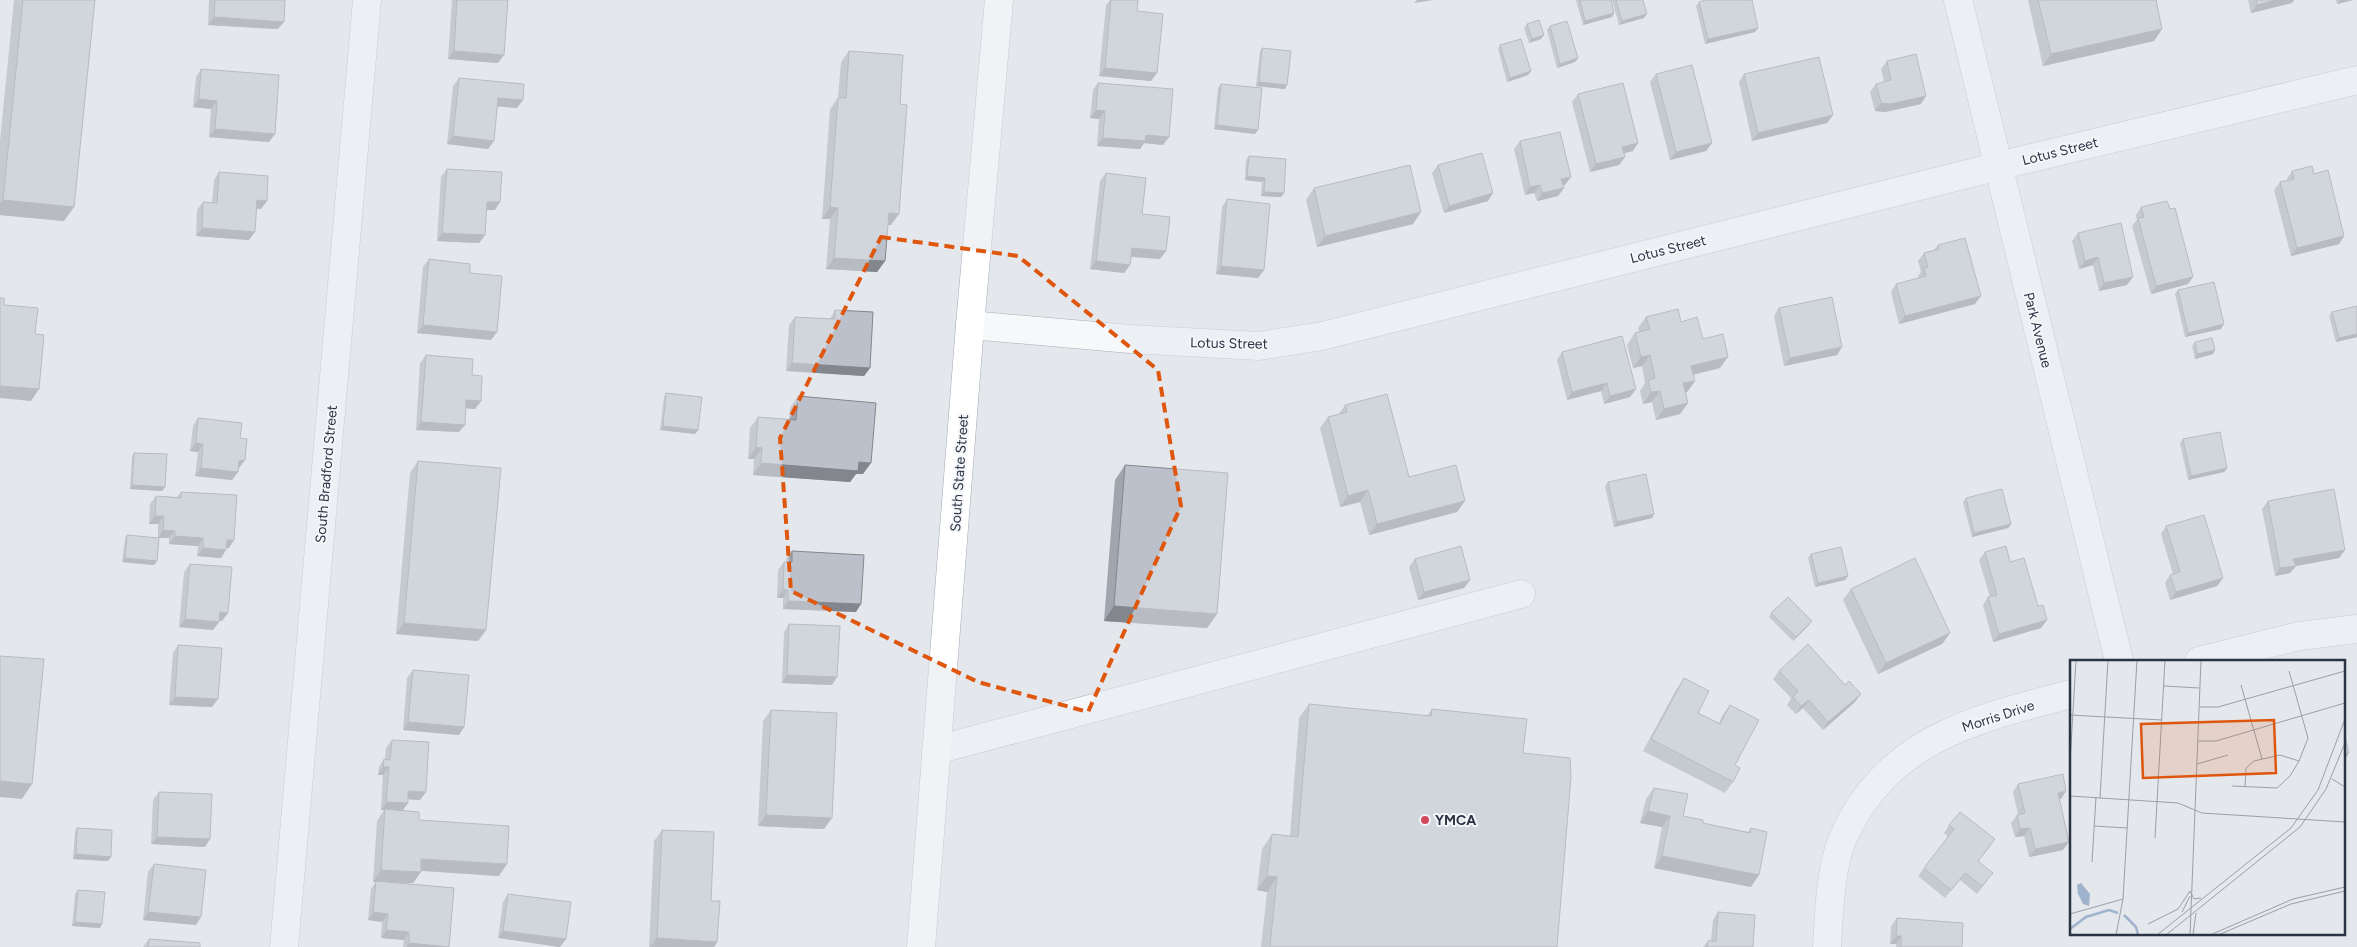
<svg xmlns="http://www.w3.org/2000/svg" width="2357" height="947" viewBox="0 0 2357 947" font-family="Figtree,sans-serif">
	<rect width="100%" height="100%" fill="#e4e7ec"/>
	<g fill="none" stroke-linecap="round" stroke-linejoin="round">
		<g stroke="#a9aeb7" stroke-width="29">
			<path id="street" d="M1958,0L2119,661
				M970,325L1130,339L1259,346L1322,336L2023,160L2357,80
				M2199,661L2299,636L2357,629
				M936,750L1521,594
				M284,947L367,0
				M1827,947C1829,915 1830,868 1843,838C1887,738 1976,719 2071,694"/>
		</g>
		<g stroke="#a3abb8" stroke-width="29">
			<path id="primary" d="M921,947L970,325L999,0"/>
		</g>
		<use href="#street" stroke="#f7f8fa" stroke-width="28"/>
		<use href="#primary" stroke="#fff" stroke-width="28"/>
	</g>
	<path fill="#a1a5ae" d="M14,0H95L64,221L0,215V141Z
		M209,0H285L278,29L208,25Z
		M452,0H508L498,63L448,59Z
		M1110,0H1135L1151,81L1099,76L1106,5Z
		M1576,0H1611L1614,13L1612,17L1583,25Z
		M1612,0H1643L1644,18L1619,25Z
		M2028,0H2156L2162,29L2154,41L2043,66Z
		M2248,0H2294L2292,3L2251,13Z
		M2336,0H2353L2337,4Z
		M1699,2L1755,32L1705,44L1696,6Z
		M1527,24L1541,39L1529,43L1524,28Z
		M1550,26L1578,58L1575,62L1557,68L1547,30Z
		M1500,45L1531,71L1528,75L1507,82L1498,49Z
		M1262,48L1285,89L1256,86L1260,52Z
		M849,51L891,225H888L885,261L877,272L826,269L830,219H822L830,109L838,98L841,62Z
		M1887,61L1921,104L1885,112L1875,111L1870,92L1876,84L1884,82L1881,69Z
		M201,69L269,142L209,137L211,109L193,107L196,77Z
		M1656,74L1712,143L1706,151L1670,160L1650,82Z
		M1744,74L1833,115L1827,123L1752,141L1739,82Z
		M459,78L517,108L498,106L488,149L447,144L453,86Z
		M1098,83L1163,145L1144,143L1140,149L1097,146L1099,119L1090,118L1093,90Z
		M1221,84L1255,134L1214,129L1218,88Z
		M1578,94L1633,151L1624,153L1625,157L1619,165L1590,172L1572,102Z
		M1520,141L1565,185H1563L1564,188L1558,196L1537,201L1534,193L1525,195L1514,149Z
		M1249,156L1281,197L1261,196L1262,182L1245,180L1246,160Z
		M1438,165L1488,201L1444,213L1432,173Z
		M447,169L495,210H486L485,235L479,243L437,241L441,177Z
		M2292,171L2314,174L2344,236L2339,244L2291,256L2274,190L2280,182L2287,180V179Z
		M219,172L261,209L256,208L249,240L196,236L197,210L203,202L212,203L214,180Z
		M1106,173L1142,214L1160,259L1131,257L1130,265L1124,273L1090,269L1100,181Z
		M1314,188L1413,224L1317,247L1306,200Z
		M1227,199L1264,270L1258,278L1216,274L1222,207Z
		M2141,207L2170,209L2193,277L2188,284L2151,294L2132,226L2137,220L2136,215Z
		M2078,233L2127,285L2099,291L2093,265L2079,269L2072,241Z
		M1938,245L1975,304L1899,324L1891,292L1896,284L1919,278L1918,276L1921,272L1918,261L1924,253L1934,250Z
		M429,259L470,273L491,340L417,333L423,267Z
		M2178,290L2221,329L2185,337L2175,294Z
		M2357,306V337L2336,342L2329,316L2332,312Z
		M1779,308L1837,355L1784,366L1774,316Z
		M835,310L870,368L864,376L786,371L789,325L795,317L830,319Z
		M1646,317L1681,322L1703,339L1720,368L1693,375L1695,381L1687,392L1686,393L1688,403L1680,414L1656,420L1652,402L1643,404L1640,391L1645,383L1642,366L1633,368L1627,345L1635,333L1639,332L1638,328Z
		M2195,342L2215,350L2213,354L2195,359L2192,346Z
		M1562,352L1636,389L1630,397L1604,404L1601,391L1567,400L1557,360Z
		M426,355L472,375L481,401L475,409L466,408L459,432L416,430L420,363Z
		M666,393L698,430L695,434L660,430L664,397Z
		M798,396L863,474H856L850,482L753,475L754,459H748L750,428L758,417L789,419L790,408Z
		M1345,405L1409,477L1465,501L1457,512L1369,535L1360,502L1340,507L1320,428L1328,417L1339,414Z
		M198,418L240,438L245,460L238,468V472L232,480L195,476L198,452L190,451L193,426Z
		M2183,439L2227,468L2224,472L2188,480L2180,443Z
		M134,453L165,487L162,491L130,489L132,457Z
		M418,461L486,630L478,641L396,634L410,473Z
		M1125,465L1217,614L1207,628L1104,621L1115,480Z
		M1608,482L1654,514L1652,518L1614,527L1605,486Z
		M181,492L229,548H226L221,558L197,556L198,546L169,544V538H159L157,561L154,565L122,562L125,539L127,535L158,538V524H149L150,504L156,496L177,497Z
		M1966,498L2011,524L2008,528L1972,537L1963,502Z
		M2268,501L2345,550L2339,558L2296,566L2290,573L2275,576L2262,509Z
		M2166,526L2223,578L2217,586L2170,600L2165,583L2170,575L2173,574L2161,534Z
		M792,551L856,612L783,609V598H777L778,570L784,562H786V559Z
		M1985,552L2010,562L2047,620L2041,628L1993,642L1983,605L1988,597H1990L1979,560Z
		M1811,554L1848,576L1845,580L1815,587L1808,558Z
		M1415,559L1470,580L1464,588L1418,600L1409,567Z
		M190,564L222,621L219,620V622L213,630L179,627L184,572Z
		M1851,589L1950,633L1942,644L1878,674L1843,600Z
		M1771,613L1809,625L1793,641L1769,617Z
		M789,624L832,685L782,683L784,632Z
		M178,645L212,707L169,705L173,653Z
		M413,670L464,727L459,735L403,730L407,678Z
		M1779,671L1855,702L1823,730L1803,708L1796,714L1787,705L1791,698L1773,679Z
		M1684,678L1698,713L1719,723L1722,716L1730,705L1735,765L1733,782L1725,793L1643,751L1676,690Z
		M1309,704L1427,716L1432,709L1523,753L1557,947H1261L1267,892L1257,890L1262,849L1272,834L1290,836L1299,718Z
		M771,710L824,829L758,826L763,721Z
		M392,740L420,800L408,799V803L402,811L419,820L499,876L421,871L413,883L391,882L454,888L449,947H403L404,940L381,938L382,922L368,920L371,889L376,882H373L377,821L384,810H381L383,775H378L379,767L384,759H385L386,748Z
		M2018,784L2066,791L2061,799H2059L2063,850L2029,857L2024,836L2015,837L2011,823L2017,815L2018,814L2013,792Z
		M1654,788L1683,816L1703,823L1748,832L1751,828V887L1654,868L1662,827L1640,823L1646,799Z
		M159,792L205,847L151,844L153,800Z
		M1949,825L1990,847L1978,861L1987,881L1977,894L1960,880L1945,898L1918,876L1948,837L1944,833Z
		M77,828L111,857L108,861L73,859L75,832Z
		M662,830L711,901L717,942L714,947H649L654,841Z
		M154,864L196,925L143,920L148,872Z
		M78,890L100,928L72,926L75,894Z
		M508,894L571,902L498,938L503,902Z
		M1718,912L1753,947H1703L1708,941H1711L1713,920Z
		M1897,918L1962,947H1896V944H1890L1891,926Z
		M149,939L148,947H143Z"/>
	<path fill="#83868d" d="M1417,0H1433L1414,3Z
		M2276,0H2294L2292,3L2251,13L2257,5Z
		M2340,0H2353L2337,4Z
		M1614,13L1612,17L1583,25L1585,21Z
		M1647,14L1644,18L1619,25L1622,21Z
		M214,17L284,22L278,29L208,25Z
		M1758,28L1755,32L1705,44L1708,39Z
		M2162,29L2154,41L2043,66L2051,54Z
		M1544,35L1541,39L1529,43L1532,39Z
		M454,51L504,55L498,63L448,59Z
		M1578,58L1575,62L1557,68L1560,64Z
		M1105,68L1157,73L1151,81L1099,76Z
		M1531,71L1528,75L1507,82L1510,78Z
		M1259,82L1287,85L1285,89L1256,86Z
		M1926,96L1921,104L1885,112L1875,111L1881,103Z
		M498,98L523,100L517,108L493,106Z
		M199,99L217,101L211,109L193,107Z
		M1096,110L1105,111L1099,119L1090,118Z
		M1833,115L1827,123L1752,141L1758,133Z
		M1217,125L1258,130L1255,134L1214,129Z
		M215,129L275,134L269,142L209,137Z
		M1146,135L1169,137L1163,145L1144,143L1140,149L1097,146L1103,138Z
		M453,136L494,141L488,149L447,144Z
		M1638,143L1633,151L1616,155L1622,147Z
		M1712,143L1706,151L1670,160L1676,152Z
		M1625,157L1619,165L1590,172L1596,164Z
		M1247,176L1265,178L1262,182L1245,180Z
		M1571,177L1565,185L1556,187L1561,179Z
		M1540,185L1534,193L1525,195L1530,187Z
		M1564,188L1558,196L1537,201L1542,193Z
		M1264,192L1284,193L1281,197L1261,196Z
		M1493,193L1488,201L1444,213L1449,206Z
		M3,200L74,207L64,221L0,215V204Z
		M257,200L267,201L261,209L251,208Z
		M487,202H500L495,210H481Z
		M830,207L838,208L830,219H822Z
		M1421,212L1413,224L1317,247L1325,236Z
		M889,213L899,214L891,225L881,224Z
		M202,228L255,232L249,240L196,236Z
		M442,233L485,235L479,243L437,241Z
		M2344,236L2339,244L2291,256L2297,248Z
		M1132,248L1166,251L1160,259L1126,256Z
		M2098,257L2093,265L2079,269L2085,261Z
		M834,258L885,261L877,272L826,269Z
		M1096,261L1130,265L1124,273L1090,269Z
		M1221,266L1264,270L1258,278L1216,274Z
		M2133,277L2127,285L2099,291L2104,283Z
		M2193,277L2188,284L2151,294L2156,286Z
		M1981,296L1975,304L1899,324L1905,316Z
		M2224,324L2221,329L2185,337L2188,333Z
		M423,325L497,332L491,340L417,333Z
		M2357,334V337L2336,342L2339,338Z
		M1842,347L1837,355L1784,366L1790,358Z
		M2215,350L2213,354L2195,359L2197,354Z
		M1650,355L1642,366L1633,368L1641,357Z
		M1728,357L1720,368L1683,377L1691,366Z
		M792,363L870,368L864,376L786,371Z
		M1695,381L1687,392L1675,395L1683,383Z
		M1607,383L1601,391L1567,400L1572,392Z
		M0,386L39,389L31,401L0,398Z
		M1636,389L1630,397L1604,404L1610,396Z
		M1660,391L1652,402L1643,404L1651,392Z
		M466,400L481,401L475,409L460,408Z
		M1688,403L1680,414L1656,420L1664,409Z
		M421,422L465,425L459,432L416,430Z
		M663,426L698,430L695,434L660,430Z
		M196,443L203,444L198,452L190,451Z
		M756,447L762,448L754,459H748Z
		M245,460L239,468L233,469L239,461Z
		M859,462L871,463L863,474H856L850,482L753,475L761,463Z
		M201,468L238,472L232,480L195,476Z
		M2227,468L2224,472L2188,480L2191,476Z
		M132,485L165,487L162,491L130,489Z
		M1368,490L1360,502L1340,507L1348,496Z
		M1465,501L1457,512L1369,535L1377,524Z
		M1654,514L1652,518L1614,527L1617,522Z
		M155,516H164L158,524H149Z
		M2011,524L2008,528L1972,537L1974,533Z
		M163,530L175,531L169,538H158Z
		M175,536L203,538L198,546L169,544Z
		M227,540H234L229,548H221Z
		M203,548L226,550L221,558L197,556Z
		M2345,550L2339,558L2296,566L2290,573L2275,576L2280,568L2293,559Z
		M125,558L157,561L154,565L122,562Z
		M1848,576L1845,580L1815,587L1818,583Z
		M2223,578L2217,586L2170,600L2176,592Z
		M1470,580L1464,588L1418,600L1424,592Z
		M783,590H788L783,598H777Z
		M788,601L861,604L856,612L783,609Z
		M1114,606L1217,614L1207,628L1104,621Z
		M220,612L228,613L222,621L214,620Z
		M185,619L219,622L213,630L179,627Z
		M2047,620L2041,628L1993,642L1999,634Z
		M1812,621L1809,625L1793,641L1796,637Z
		M404,623L486,630L478,641L396,634Z
		M1950,633L1942,644L1878,674L1886,663Z
		M787,675L837,677L832,685L782,683Z
		M1861,694L1855,702L1823,730L1828,722Z
		M175,697L218,699L212,707L169,705Z
		M1809,700L1803,708L1796,714L1801,706Z
		M408,722L464,727L459,735L403,730Z
		M2349,753L2344,761H2343V754Z
		M383,767H389L383,775H378Z
		M0,781L32,784L22,799L0,797Z
		M408,791L426,792L420,800L403,799Z
		M2066,791L2061,799L2052,801L2058,793Z
		M386,802L408,803L402,811L381,810Z
		M1648,811L1670,816L1662,827L1640,823Z
		M766,815L832,818L824,829L758,826Z
		M2030,828L2024,836L2015,837L2020,829Z
		M157,837L210,839L205,847L151,844Z
		M2069,842L2063,850L2029,857L2035,849Z
		M76,854L111,857L108,861L73,859Z
		M1662,856L1759,875L1751,887L1654,868Z
		M421,859L507,864L499,876L413,870Z
		M381,870L421,872L413,883L373,882Z
		M1267,876L1277,877L1267,892L1257,890Z
		M148,912L201,917L196,925L143,920Z
		M373,912L388,914L382,922L368,920Z
		M75,922L102,924L100,928L72,926Z
		M386,930L409,932L404,940L381,938Z
		M503,931L566,939L560,947H559L498,938Z
		M1896,936H1901L1896,944H1890Z
		M657,938L717,942L714,947H650Z
		M409,943L449,947H406Z"/>
	<path fill="#bbc0ca" stroke="#83868d" d="M23,0H95L74,207L3,200Z
		M215,0H285L284,22L214,17Z
		M457,0H508L504,55L454,51Z
		M1111,0H1138L1137,11L1163,14L1157,73L1105,68Z
		M1580,0H1611L1614,13L1585,21Z
		M1616,0H1643L1647,14L1622,21Z
		M1706,0H1752L1758,28L1708,39L1699,2Z
		M2038,0H2156L2162,29L2051,54Z
		M2256,0H2276L2257,5Z
		M1539,20L1544,35L1532,39L1527,24Z
		M1567,21L1578,58L1560,64L1550,26Z
		M1521,39L1531,71L1510,78L1500,45Z
		M1262,48L1291,51L1287,85L1259,82Z
		M849,51L903,55L900,104L907,105L899,214L889,213L885,261L834,258L838,208L830,207L838,98H846Z
		M1916,54L1926,96L1891,104L1881,103L1876,84L1891,80L1887,61Z
		M1819,57L1833,115L1758,133L1744,74Z
		M1692,65L1712,143L1676,152L1656,74Z
		M201,69L279,75L275,134L215,129L217,101L199,99Z
		M459,78L524,84L523,100L498,98L494,141L453,136Z
		M1098,83L1173,89L1169,137L1146,135L1145,141L1103,138L1105,111L1096,110Z
		M1623,83L1638,143L1622,147L1625,157L1596,164L1578,94Z
		M1221,84L1262,88L1258,130L1217,125Z
		M1560,132L1571,177L1561,179L1564,188L1542,193L1540,185L1530,187L1520,141Z
		M1482,153L1493,193L1449,206L1438,165Z
		M1249,156L1286,159L1284,193L1264,192L1265,178L1247,176Z
		M1410,165L1421,212L1325,236L1314,188Z
		M2312,166L2314,174L2328,170L2344,236L2297,248L2280,182L2294,179L2292,171Z
		M447,169L502,172L500,202H487L485,235L442,233Z
		M219,172L268,176L267,201L257,200L255,232L202,228L203,202L217,203Z
		M1106,173L1146,178L1142,214L1170,217L1166,251L1132,248L1130,265L1096,261Z
		M1227,199L1270,204L1264,270L1221,266Z
		M2167,201L2170,209L2175,208L2193,277L2156,286L2138,218L2144,217L2141,207Z
		M2121,223L2133,277L2104,283L2098,257L2085,261L2078,233Z
		M1965,238L1981,296L1905,316L1896,284L1926,276L1924,268L1928,267L1924,253L1939,249L1938,245Z
		M429,259L470,264V273L502,276L497,332L423,325Z
		M2214,282L2224,324L2188,333L2178,290Z
		M1832,297L1842,347L1790,358L1779,308Z
		M0,298H4V305L38,308L35,334L44,335L39,389L0,386Z
		M2357,306V334L2339,338L2332,312Z
		M1678,309L1681,322L1697,317L1703,339L1723,334L1728,357L1691,366L1695,381L1683,383L1688,403L1664,409L1660,391L1651,392L1648,380L1655,378L1650,355L1641,357L1635,333L1650,329L1646,317Z
		M835,310L873,312L870,368L792,363L795,317L835,319Z
		M1622,336L1636,389L1610,396L1607,383L1572,392L1562,352Z
		M2212,338L2215,350L2197,354L2195,342Z
		M426,355L473,359L472,375L482,376L481,401L466,400L465,425L421,422Z
		M666,393L702,397L698,430L663,426Z
		M1387,394L1409,477L1456,465L1465,501L1377,524L1368,490L1348,496L1328,417L1347,412L1345,405Z
		M798,396L876,403L871,463L859,462L858,471L761,463L762,448L756,447L758,417L796,420Z
		M198,418L242,423L240,438L247,439L245,460L239,461L238,472L201,468L203,444L196,443Z
		M2220,432L2227,468L2191,476L2183,439Z
		M134,453L167,454L165,487L132,485Z
		M418,461L501,468L486,630L404,623Z
		M1125,465L1228,473L1217,614L1114,606Z
		M1646,474L1654,514L1617,522L1608,482Z
		M2002,489L2011,524L1974,533L1966,498Z
		M2334,489L2345,550L2293,559L2296,566L2280,568L2268,501Z
		M181,492L237,495L234,540H227L226,550L203,548V538L175,536V531L163,530L164,516H155L156,496L181,498Z
		M2204,515L2223,578L2176,592L2170,575L2180,572L2166,526Z
		M127,535L159,538L157,561L125,558Z
		M1461,546L1470,580L1424,592L1415,559Z
		M2006,546L2010,562L2024,558L2038,606L2043,605L2047,620L1999,634L1988,597L1997,595L1985,552Z
		M1841,547L1848,576L1818,583L1811,554Z
		M792,551L864,555L861,604L788,601V590H783L784,562H792Z
		M1915,558L1950,633L1886,663L1851,589Z
		M190,564L232,567L228,613L220,612L219,622L185,619Z
		M1788,597L1812,621L1796,637L1771,613Z
		M789,624L840,626L837,677L787,675Z
		M1808,644L1845,685L1849,681L1861,694L1828,722L1809,700L1801,706L1793,697L1798,691L1779,671Z
		M178,645L222,648L218,699L175,697Z
		M0,656L44,659L32,784L0,781Z
		M413,670L469,675L464,727L408,722Z
		M1684,678L1709,691L1698,713L1720,724L1730,705L1759,720L1735,765L1740,768L1733,782L1651,739Z
		M1309,704L1431,716L1432,709L1527,719L1523,753L1570,758L1571,777L1557,947H1270L1277,877L1267,876L1272,834L1298,837Z
		M771,710L837,713L832,818L766,815Z
		M2343,729L2349,753L2343,754Z
		M392,740L429,742L426,792L408,791V803L386,802L389,767H383L384,759L390,760Z
		M2063,774L2066,791L2058,793L2069,842L2035,849L2030,828L2020,829L2017,815L2025,813L2018,784Z
		M1654,788L1688,794L1683,816L1703,820V823L1750,833L1751,828L1767,832L1759,875L1662,856L1670,816L1648,811Z
		M159,792L212,794L210,839L157,837Z
		M385,809L419,812V820L509,826L507,864L421,859V872L381,870Z
		M1960,812L1995,839L1978,861L1993,873L1982,886L1965,873L1951,890L1924,868L1954,829L1949,825Z
		M77,828L112,830L111,857L76,854Z
		M662,830L714,832L711,901H720L717,942L657,938Z
		M154,864L206,870L201,917L148,912Z
		M376,881L454,888L449,947L409,943V932L386,930L388,914L373,912Z
		M78,890L105,892L102,924L75,922Z
		M508,894L571,902L566,939L503,931Z
		M1718,912L1755,915L1753,947H1707L1708,941H1716Z
		M1897,918L1963,923L1962,947H1901V936H1896Z
		M149,939L200,943V947H148Z"/>
	<path d="M0 0H2357V947H0ZM881,237L1018,256L1158,370L1181,506L1088,712L978,682L791,591L780,438Z" fill="#e4e7ec" fill-opacity=".55" fill-rule="evenodd"/>
	<path fill="none" stroke="#df570f" stroke-width="4" stroke-dasharray="10 6" stroke-linejoin="round" d="M881,237L1018,256L1158,370L1181,506L1088,712L978,682L791,591L780,438Z"/>
	<circle fill="#d1495b" stroke="#f4f6f9" stroke-width="2" cx="1425" cy="820" r="5"/>
	<g text-anchor="middle" stroke-width="4" stroke-linejoin="round" paint-order="stroke">
		<g font-size="14" fill="#2b3445" stroke="#f4f6f9">
			<text transform="translate(2060 151) rotate(-14)" y="5">Lotus Street</text>
			<text transform="translate(1668 249) rotate(-14)" y="5">Lotus Street</text>
			<text transform="translate(2038 330) rotate(76)" y="5">Park Avenue</text>
			<text transform="translate(1229 343) rotate(1)" y="5">Lotus Street</text>
			<text transform="translate(959 473) rotate(-86)" y="5">South State Street</text>
			<text transform="translate(326 474) rotate(-85)" y="5">South Bradford Street</text>
			<text transform="translate(1998 716) rotate(-18)" y="5">Morris Drive</text>
		</g>
		<g font-size="14" font-weight="bold" fill="#2b3445" stroke="#f4f6f9" text-anchor="start">
			<text x="1435" y="825">YMCA</text>
		</g>
	</g>
	<g transform="translate(2070 660)">
		<rect width="275" height="275" fill="#e4e7ec"/>
		<path d="M11,223L20,234L19,246L13,244L8,234L7,225Z" fill="#9fb4cc"/>
		<path fill="none" stroke="#9fb4cc" stroke-width="2.5" d="M54,255L66,267L68,275M0,269L16,257L39,250L48,253"/>
		<path fill="none" stroke="#9a9fa9" stroke-width="1" d="M171,25L192,99M94,26L129,28M130,47H148L275,11M0,55L92,60M128,81H146L275,43M0,103L6,0M127,104L158,95M262,119L275,127M162,126L207,128L220,116L229,101L238,78L219,11M175,127L176,108L184,101L210,95L229,101M0,136L108,143L132,153L275,162M30,138L38,0M24,166L57,168M85,178L95,0M22,202L26,137M120,231L124,239L131,238M112,252L120,236M0,254L53,239M78,264L108,249L120,231M46,275L53,239L67,0M87,275L221,168L248,130L275,59M96,275L230,167L256,129L275,83M120,275L131,0M123,275L126,253M140,275L223,239L275,227M148,275L221,244L275,231"/>
		<path fill="#df570f" fill-opacity="0.15" stroke="#df570f" stroke-width="2.5" d="M204,60L206,113L73,118L71,64Z"/>
		<rect width="275" height="275" fill="none" stroke="#2b3445" stroke-width="2.5"/>
	</g>
</svg>
